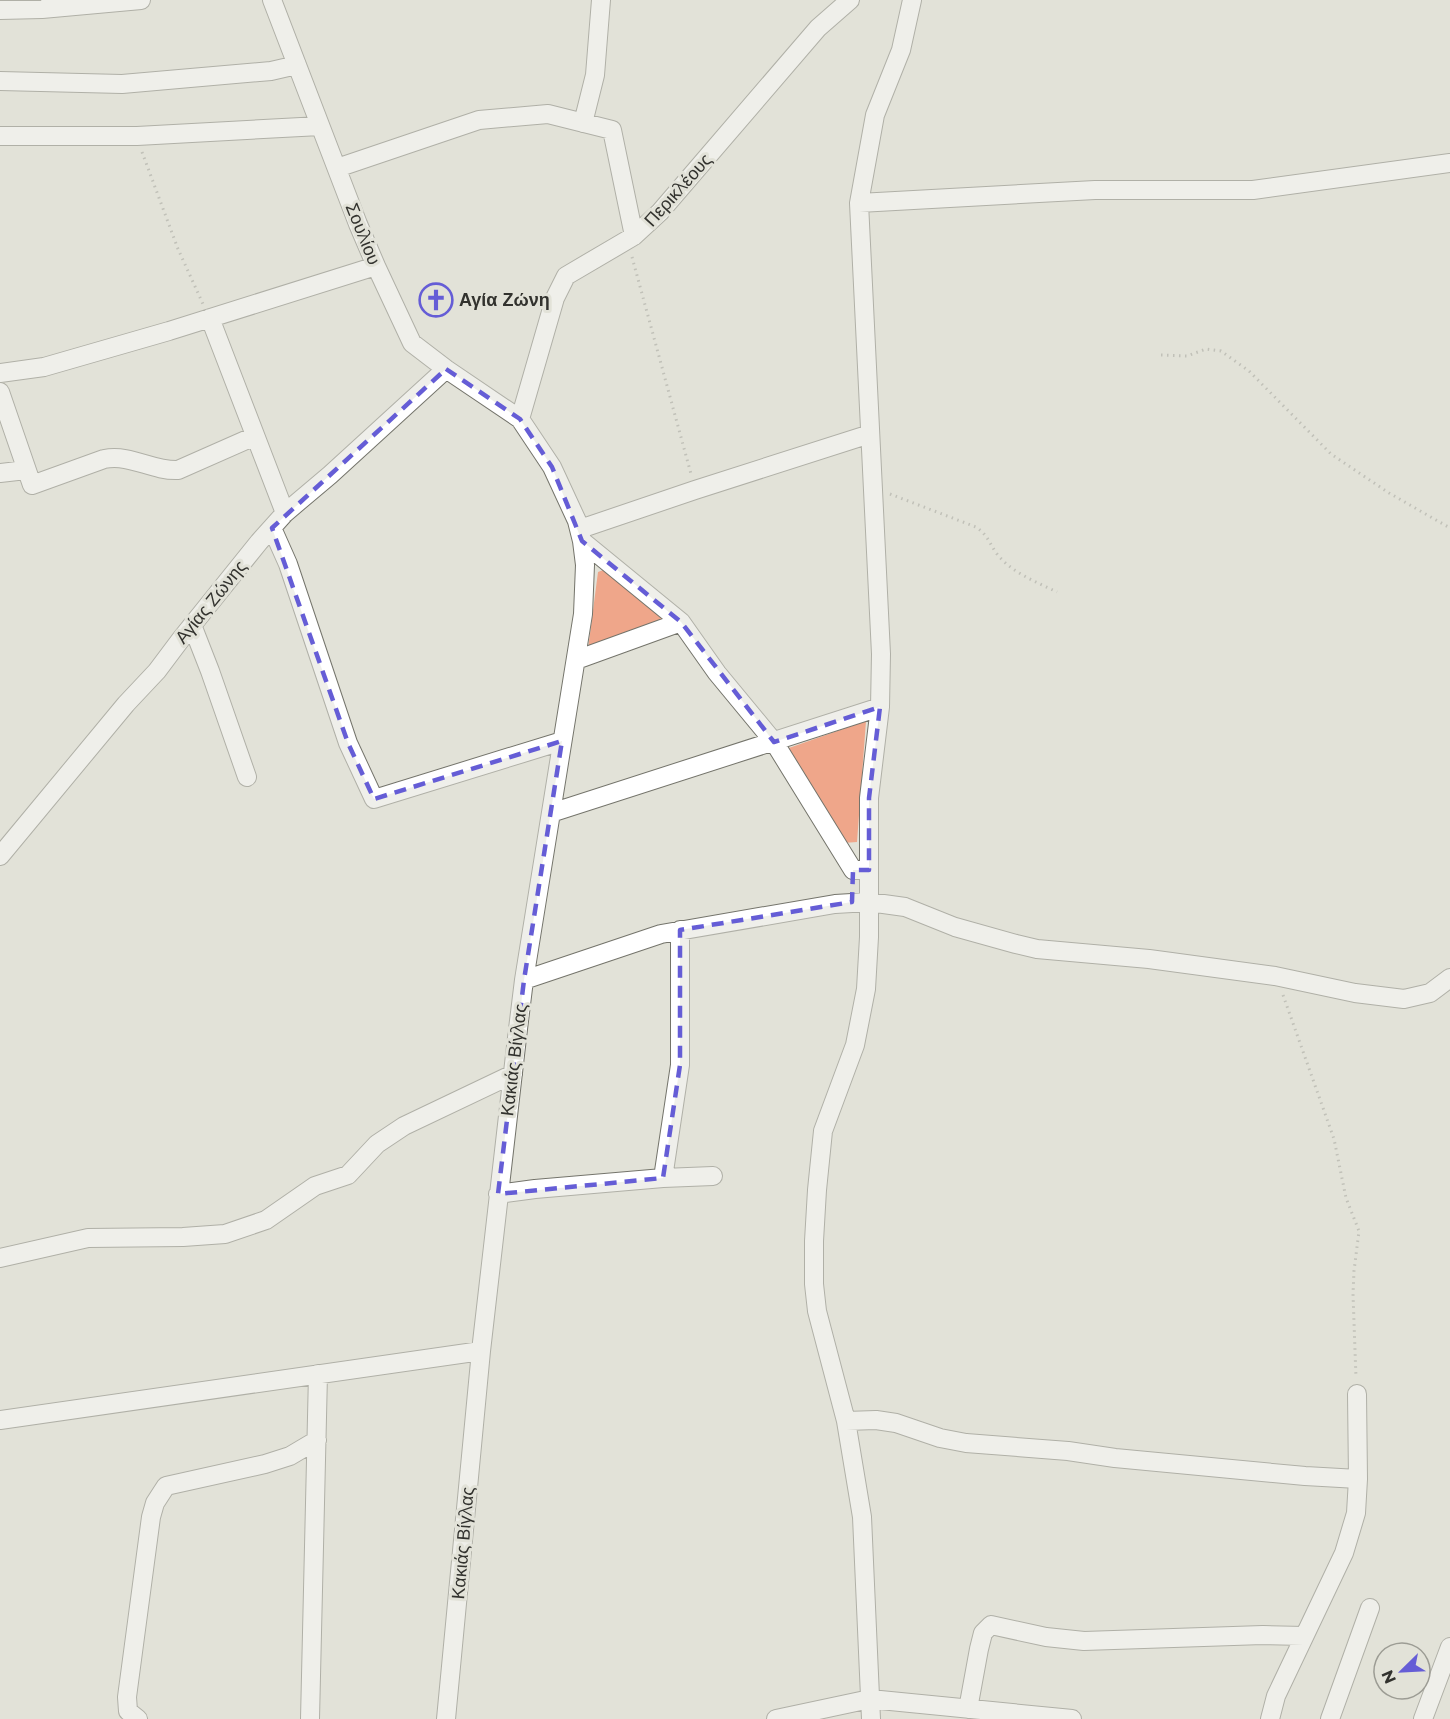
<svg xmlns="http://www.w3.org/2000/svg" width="1450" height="1719" viewBox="0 0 1450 1719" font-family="Montserrat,sans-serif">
	<rect width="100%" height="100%" fill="#e2e2d8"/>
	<path fill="#efa68a" d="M606,569L666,621L588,649L598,572Z
		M866,721L857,842L843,843L786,749Z"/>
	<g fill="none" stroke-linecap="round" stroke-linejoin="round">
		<g stroke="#74746b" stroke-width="20">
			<path id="minor" d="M272,0L358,224L376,266L412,343L446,369L520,419L552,467L577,521L582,541L585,565L583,614L524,980L518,1029L481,1351L446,1719
				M0,10L42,9L141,0
				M0,81L122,84L271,71L297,65
				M583,123L595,75L601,0
				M0,136H137L320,126
				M337,168L479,120L548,114L612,130L634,236
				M859,203L1095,190H1253L1450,163
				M210,318L285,513
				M0,373L44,367L169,331L376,266
				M0,392L32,485L104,459C132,454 151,471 178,470L255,436
				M520,419L555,298L566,276L634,236L660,212L818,28L850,0
				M0,473L26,470
				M272,528L288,564L348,743L374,799L562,741
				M580,529L695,490L870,434
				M582,541L681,622L717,673L774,742L853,870H869
				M192,625L210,671L247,777
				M576,660L681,622
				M551,813L880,707
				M0,856L126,704L157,671L181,639L259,542L285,513L330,475L446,369
				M524,980L661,934L835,904L869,902L905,907L955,927L1016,944L1037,949L1149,959L1275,976L1355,993L1404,999L1430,993L1450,978
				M663,1178L713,1176
				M498,1194L535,1189L663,1178L680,1065V930
				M0,1258L88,1238L183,1237L225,1234L266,1220L315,1186L348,1175L377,1144L404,1126L513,1074
				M0,1420L481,1351
				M846,1421L876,1420L896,1423L940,1438L966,1443L1068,1451L1115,1458L1305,1476L1358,1479
				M968,1709L979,1649L983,1633L991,1625L1046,1637L1084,1641L1263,1635L1304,1636
				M138,1719L128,1711L127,1697L151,1517L155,1503L166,1486L265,1464L290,1456L317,1440
				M310,1719L318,1374
				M776,1719L870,1699L1072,1719
				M871,1719L862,1517L846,1421L817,1311L814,1284V1241L817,1190L823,1131L855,1045L866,989L869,937V798L880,707L881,654L859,203L875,115L901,50L912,0
				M1270,1719L1276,1696L1344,1553L1356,1513L1358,1479L1357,1394
				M1330,1719L1370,1608
				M1423,1719L1450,1647"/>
		</g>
		<path stroke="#999991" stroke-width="3" stroke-dasharray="1.5 4.5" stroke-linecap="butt" d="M142,152L178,249L203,304
			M632,257L691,474
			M1161,355L1187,356L1206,349L1221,351L1249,371L1331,454L1389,493L1450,528
			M890,494L976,527C988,535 989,543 997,554C1011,572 1036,582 1057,592
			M1283,995L1334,1139L1346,1198L1359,1231L1354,1271L1353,1294L1356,1378"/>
		<use href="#minor" stroke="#fff" stroke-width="18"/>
	</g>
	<path d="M0 0H1450V1719H0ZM446,369L520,419L552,467L582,541L681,622L774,742L880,707L869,798V870H853L852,902L680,930V1065L663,1178L498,1194L524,980L562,741L374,799L348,743L272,528Z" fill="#e2e2d8" fill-opacity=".55" fill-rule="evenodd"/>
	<path fill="none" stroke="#655dd6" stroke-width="4.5" stroke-dasharray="12 8" stroke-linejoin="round" d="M446,369L520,419L552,467L582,541L681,622L774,742L880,707L869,798V870H853L852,902L680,930V1065L663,1178L498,1194L524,980L562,741L374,799L348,743L272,528Z"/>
	<defs>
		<g id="church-ring" transform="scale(1.725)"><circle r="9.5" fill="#e2e2d8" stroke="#655dd6" stroke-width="1.5"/><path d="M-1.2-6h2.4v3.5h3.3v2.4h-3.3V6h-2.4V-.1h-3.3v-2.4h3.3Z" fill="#655dd6"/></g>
	</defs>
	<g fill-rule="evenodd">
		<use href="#church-ring" x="436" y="300"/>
	</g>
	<g text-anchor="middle" stroke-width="6" stroke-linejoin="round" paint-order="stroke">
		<g font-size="18" fill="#32322e" stroke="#e2e2d8">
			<text transform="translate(678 190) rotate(-48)" y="6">Περικλέους</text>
			<text transform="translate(363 234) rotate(68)" y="6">Σουλίου</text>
			<text transform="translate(211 602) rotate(-51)" y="6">Αγίας Ζώνης</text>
			<text transform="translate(514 1060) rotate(-83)" y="6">Κακιάς Βίγλας</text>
			<text transform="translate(463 1543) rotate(-85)" y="6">Κακιάς Βίγλας</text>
		</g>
		<g font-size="18" font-weight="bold" fill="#32322e" stroke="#e2e2d8" text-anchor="start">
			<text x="459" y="306">Αγία Ζώνη</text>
		</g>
	</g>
	<g transform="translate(1402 1671) rotate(246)"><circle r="28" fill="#e2e2d8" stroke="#9c9c94" stroke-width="1.5"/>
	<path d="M0-4.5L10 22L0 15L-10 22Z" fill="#655dd6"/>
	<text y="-9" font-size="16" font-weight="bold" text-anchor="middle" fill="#32322e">N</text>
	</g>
</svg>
